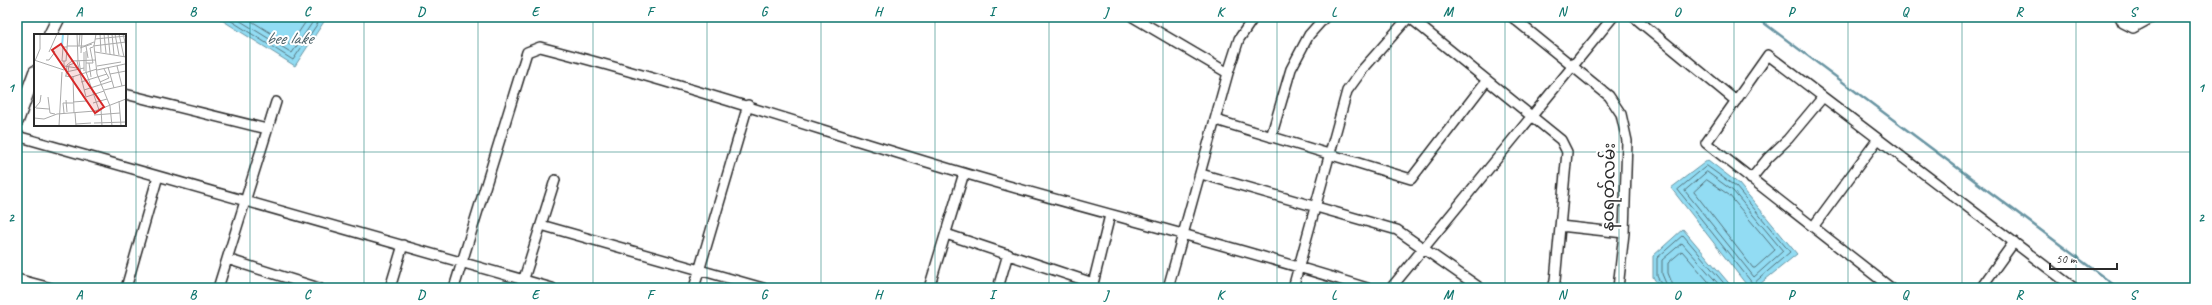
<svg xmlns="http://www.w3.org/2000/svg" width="2212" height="305" viewBox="0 0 2212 305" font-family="Caveat,'Noto Sans Myanmar',sans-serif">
	<rect width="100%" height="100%" fill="#fff"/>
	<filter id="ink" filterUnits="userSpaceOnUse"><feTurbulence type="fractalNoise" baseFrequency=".025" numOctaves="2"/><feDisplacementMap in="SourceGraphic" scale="8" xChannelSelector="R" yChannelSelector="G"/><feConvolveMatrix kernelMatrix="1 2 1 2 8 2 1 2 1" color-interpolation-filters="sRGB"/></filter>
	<g filter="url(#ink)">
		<path fill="#92dcf3" stroke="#6995a3" d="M217,17H327L295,66Z
			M1708,160L1739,184L1797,254L1755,288H1749L1671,188Z
			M1683,229L1733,288H1660L1653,277V256Z"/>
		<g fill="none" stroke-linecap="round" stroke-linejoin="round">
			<path stroke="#54727b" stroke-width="1" d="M225,17L293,60L322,17
				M234,17L292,53L316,17
				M245,17L290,45L309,17
				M1707,166L1736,187L1790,252L1753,284L1678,190Z
				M1707,172L1733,191L1783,251L1754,277L1685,191Z
				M1707,180L1729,195L1775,250L1755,268H1753L1694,192Z
				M1663,288L1657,276V258L1683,235L1728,288
				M1668,288L1662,274V260L1682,243L1722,288
				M1674,288L1668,273V263L1682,251L1714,288"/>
			<path stroke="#6995a3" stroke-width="2.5" d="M1756,17L2118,288"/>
			<g stroke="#2b2b2b" stroke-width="12">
				<path id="minor" d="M1133,17L1228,73
					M1409,17L1561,140L1567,152L1555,281L1553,288
					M1512,17L1609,96L1621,114L1627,141L1624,233L1618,288
					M1634,17L1736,101
					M2120,17L2123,23L2133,28L2153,17
					M125,94L267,129
					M1216,120L1411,179L1487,80
					M17,136L552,288
					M1271,137L1291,69L1309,35L1325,17
					M1201,174L1397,230L1480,288
					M1751,179L1768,158L1788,139L1823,97
					M541,225L763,288
					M1560,226L1624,233
					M1813,227L1878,139
					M946,234L1093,283
					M227,259L319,288
					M17,279L51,288
					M126,288L158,176
					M218,288L276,102
					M390,288L403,245
					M454,288L527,52L540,47C684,84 825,132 967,174C1100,213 1235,246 1367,288
					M521,288L555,180
					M694,288L748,105
					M929,288L964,173
					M998,288L1008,254
					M1092,288L1110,215
					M1168,288L1228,73L1239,39L1254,17
					M1293,288L1347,91L1363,69L1409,17
					M1391,288L1613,17
					M1891,288L1706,143L1768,55L2074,288
					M1981,288L2014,242"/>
			</g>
			<g stroke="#2b2b2b" stroke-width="15">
				<path id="tertiary" d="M50,35L59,17
					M17,121L35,72"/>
			</g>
			<use href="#minor" stroke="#fff" stroke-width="9"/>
			<use href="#tertiary" stroke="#fff" stroke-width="12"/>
		</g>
	</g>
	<path fill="none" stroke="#0f766e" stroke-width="1" stroke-opacity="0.55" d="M136,17V288M250,17V288M364,17V288M478,17V288M593,17V288M707,17V288M821,17V288M935,17V288M1049,17V288M1163,17V288M1277,17V288M1391,17V288M1505,17V288M1619,17V288M1734,17V288M1848,17V288M1962,17V288M2076,17V288M17,152H2195"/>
	<g text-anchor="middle" stroke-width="4" stroke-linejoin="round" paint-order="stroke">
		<g font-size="17" fill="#2b2b2b" stroke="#fff">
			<text transform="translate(1608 187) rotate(-89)" y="6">နဝရတ်လမ်း</text>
		</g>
		<g font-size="18" font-style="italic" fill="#4a6067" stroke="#fff">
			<text x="289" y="44">bee lake</text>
		</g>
	</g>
	<g transform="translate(34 34)">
		<rect width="92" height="92" fill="#fff"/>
		<path fill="none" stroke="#92dcf3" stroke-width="2" d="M28,12L29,0"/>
		<path fill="none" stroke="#aaa" stroke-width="1" d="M43,0L44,27M62,0L60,12L63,40L76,72L78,92M66,0L67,18M70,0L72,19M74,0L76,20M78,0L80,21M81,0L85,21M85,0L90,23M89,0L92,12M61,5L92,2M33,12H50L60,8M45,12L46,0M52,12L54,24M59,12L92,8M33,13H29L28,27H32L33,15L34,0M46,14L58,10M52,17V38L65,76M15,18L23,0M50,18V37M61,18L92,23M47,19L48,0M0,26L30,36M12,26H15L21,18L18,15M1,27L6,15V0M30,27V32L43,34M43,27L52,63L70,57M45,27L47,40M52,29H59L56,14L59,13M55,29L57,43M63,32L87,28M83,32L88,52M74,33L78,47M63,36L91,30M32,38L50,34M34,38L35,31L41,29M76,40L92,37M31,42L38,43L63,35M32,42L33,31L38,27L62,26M39,42L40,79M47,48L73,40M66,48L75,44L70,35M50,56L78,47L80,54M70,56L92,51M14,63L16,79L21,80M32,66L33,78M85,67L87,92M39,68L52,67M59,69L73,65M2,74L15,75M0,75L6,68L7,61M67,75L68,92M30,79L29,69H39M41,79L42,92M60,81L86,79M0,84L10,85L23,80L61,77L92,65M60,89L92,88M42,90L57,89M25,92L28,38"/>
		<path fill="#d62828" fill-opacity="0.15" stroke="#d62828" stroke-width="2" d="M27,10L70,73L61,79L18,16Z"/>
		<rect width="92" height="92" fill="none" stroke="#2b2b2b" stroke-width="2"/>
	</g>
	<rect width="2212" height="305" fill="none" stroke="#fff" stroke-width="44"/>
	<path d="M2050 263v6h67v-6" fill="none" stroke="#2b2b2b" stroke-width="2"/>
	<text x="2056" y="263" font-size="12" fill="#2b2b2b" stroke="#ffffff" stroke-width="3" paint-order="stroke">50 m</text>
	<rect x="22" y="22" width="2168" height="261" fill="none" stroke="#0f766e" stroke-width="1.5"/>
	<g font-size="13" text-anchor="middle" font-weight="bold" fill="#0f766e">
		<text x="79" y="16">A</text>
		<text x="193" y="16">B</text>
		<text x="307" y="16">C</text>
		<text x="421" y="16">D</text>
		<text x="535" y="16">E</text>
		<text x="650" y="16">F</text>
		<text x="764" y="16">G</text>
		<text x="878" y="16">H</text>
		<text x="992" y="16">I</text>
		<text x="1106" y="16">J</text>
		<text x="1220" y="16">K</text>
		<text x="1334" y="16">L</text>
		<text x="1448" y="16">M</text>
		<text x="1562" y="16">N</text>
		<text x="1677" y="16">O</text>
		<text x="1791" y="16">P</text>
		<text x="1905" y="16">Q</text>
		<text x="2019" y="16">R</text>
		<text x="2133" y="16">S</text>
		<text x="11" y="92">1</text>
		<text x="2201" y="92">1</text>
		<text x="11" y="222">2</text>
		<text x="2201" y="222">2</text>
		<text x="79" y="299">A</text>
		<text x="193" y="299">B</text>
		<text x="307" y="299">C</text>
		<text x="421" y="299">D</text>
		<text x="535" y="299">E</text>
		<text x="650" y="299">F</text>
		<text x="764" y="299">G</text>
		<text x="878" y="299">H</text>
		<text x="992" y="299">I</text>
		<text x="1106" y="299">J</text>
		<text x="1220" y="299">K</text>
		<text x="1334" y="299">L</text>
		<text x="1448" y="299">M</text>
		<text x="1562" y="299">N</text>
		<text x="1677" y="299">O</text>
		<text x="1791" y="299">P</text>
		<text x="1905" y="299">Q</text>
		<text x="2019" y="299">R</text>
		<text x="2133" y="299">S</text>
	</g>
</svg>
